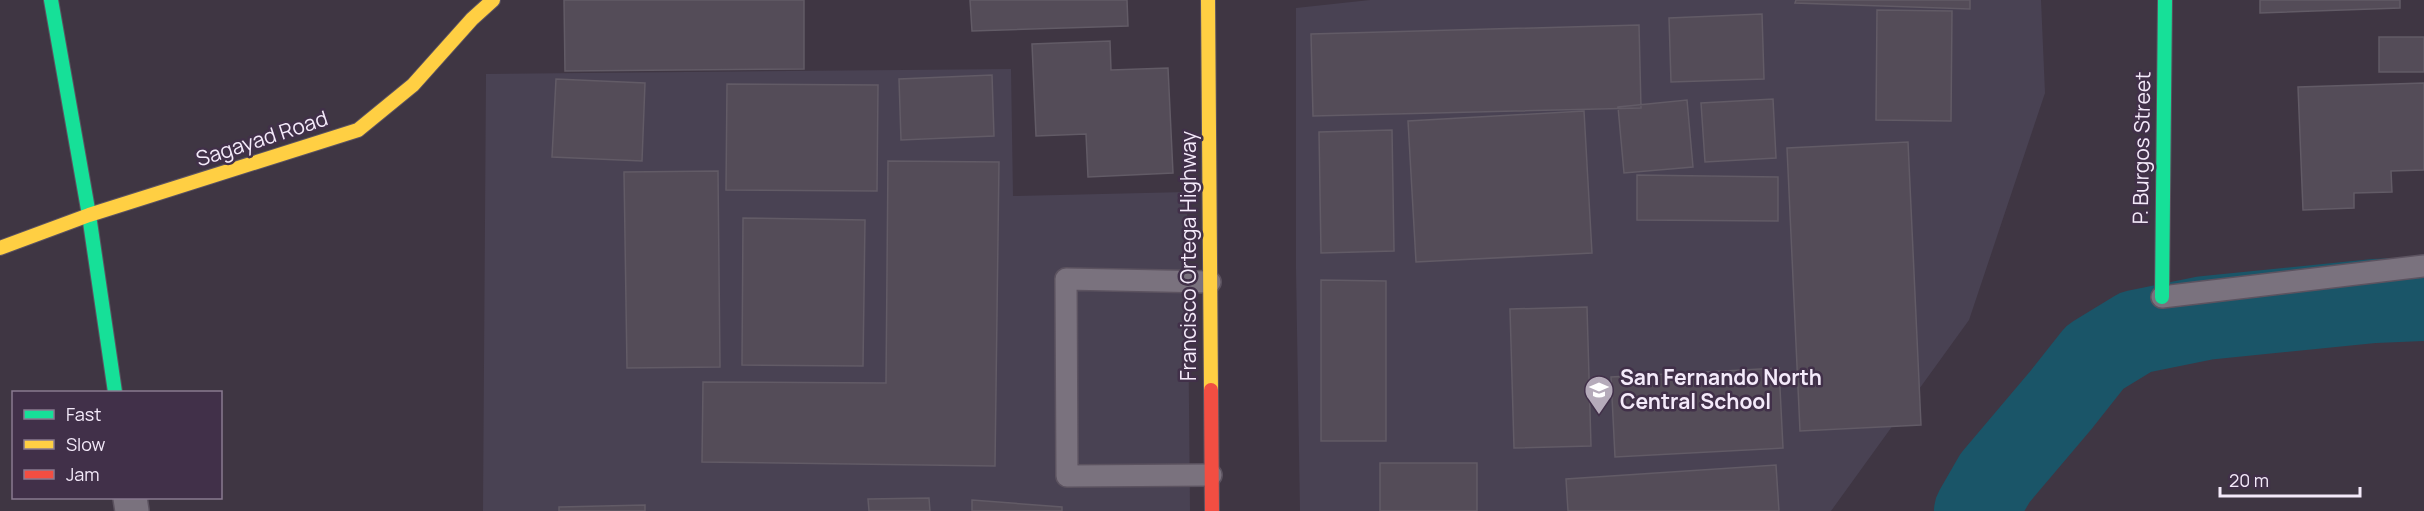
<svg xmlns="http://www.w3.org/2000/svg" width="2424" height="511" viewBox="0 0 2424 511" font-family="Manrope,sans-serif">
	<rect width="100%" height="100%" fill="#3f3643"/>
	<path fill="#494253" d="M1370,0H2041L2045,93L1969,320L1831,511H1300L1296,269V8Z
		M1011,69L1013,196L1187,192L1190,511H483L486,74Z"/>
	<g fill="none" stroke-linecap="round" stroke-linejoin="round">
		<path stroke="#1a5568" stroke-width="84" d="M1976,511L1995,478L2061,400L2095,357L2136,332L2205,318L2374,301L2424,299"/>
	</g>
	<path fill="#544c58" stroke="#625b66" stroke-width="1.5" d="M564,0H804V69L565,71Z
		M970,0H1127L1128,26L972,31Z
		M1796,0H1970V9L1795,3Z
		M2260,0H2400V8L2260,13Z
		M1877,10L1952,11L1951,121L1876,120Z
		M1762,14L1764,79L1671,82L1669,18Z
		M1639,25L1641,108L1313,116L1311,34Z
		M2379,37H2424V72H2379Z
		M1110,41L1111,70L1168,68L1173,173L1088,177L1086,134L1036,136L1032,44Z
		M992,75L994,136L901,140L899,79Z
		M556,79L645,83L642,161L552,157Z
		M2424,83V170L2391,171L2392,192L2354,193V208L2303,210L2298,87Z
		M727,84L878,85L877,191L726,190Z
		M1773,99L1776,158L1705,162L1701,103Z
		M1687,100L1693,167L1624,173L1618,107Z
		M1584,111L1592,253L1416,262L1408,121Z
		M1392,130L1394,251L1321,253L1319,132Z
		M1908,142L1921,425L1800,431L1787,148Z
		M888,161L999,162L995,466L702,462L703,382L886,383Z
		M718,171L720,367L627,368L624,172Z
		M1637,175L1778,177V221L1637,220Z
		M743,218L865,220L863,366L742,365Z
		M1321,280L1386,281V441H1321Z
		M1587,307L1591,446L1514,448L1510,309Z
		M1779,368L1783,448L1615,457L1611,377Z
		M1380,463H1477V511H1380Z
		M1776,465L1779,511H1568L1566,479Z
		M929,498L930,511H869L868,499Z
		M972,500L1062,507V511H972Z
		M645,505V511H559V507Z"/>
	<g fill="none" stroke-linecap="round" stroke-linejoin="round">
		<g stroke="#5c5360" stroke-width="24">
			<path id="lane" d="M1210,282L1066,279L1067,476L1211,475
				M2162,297L2424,266"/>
		</g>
		<g stroke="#5c5360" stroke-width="36">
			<path id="street" d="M130,498L132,511"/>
		</g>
		<g stroke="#5c5360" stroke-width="16">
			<path id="fast" d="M51,0L89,215L115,392
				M2162,297L2165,0"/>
		</g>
		<g stroke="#5c5360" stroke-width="16">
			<path id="slow" d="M1208,0L1211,390
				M0,248L89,215L358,130L413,85L472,19L493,0"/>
		</g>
		<g stroke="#5c5360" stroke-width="16">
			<path id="jam" d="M1211,390L1212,511"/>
		</g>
		<use href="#lane" stroke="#7a727e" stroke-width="21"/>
		<use href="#street" stroke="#7a727e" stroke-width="33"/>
		<use href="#fast" stroke="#16e098" stroke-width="14"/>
		<use href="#slow" stroke="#ffcf43" stroke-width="14"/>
		<use href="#jam" stroke="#f24e42" stroke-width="14"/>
	</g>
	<defs>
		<g id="school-pin" transform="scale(1.5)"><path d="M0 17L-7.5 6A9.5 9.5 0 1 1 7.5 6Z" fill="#b5abba" stroke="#413049"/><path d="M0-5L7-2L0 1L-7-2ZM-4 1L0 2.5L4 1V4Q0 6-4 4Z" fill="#fff"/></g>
	</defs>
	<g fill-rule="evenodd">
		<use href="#school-pin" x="1599" y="390"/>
	</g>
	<g text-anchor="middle" stroke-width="5" stroke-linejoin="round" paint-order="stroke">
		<g font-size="21" fill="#f4eafa" stroke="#413049">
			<text transform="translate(262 139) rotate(-18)" y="7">Sagayad Road</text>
			<text transform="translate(2142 148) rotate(-89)" y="7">P. Burgos Street</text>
			<text transform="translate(1189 256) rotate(-90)" y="7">Francisco Ortega Highway</text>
		</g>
		<g font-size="21" font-weight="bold" fill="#f4eafa" stroke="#413049" text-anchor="start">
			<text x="1620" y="385">San Fernando North<tspan x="1620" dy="24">Central School</tspan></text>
		</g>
	</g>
	<rect x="12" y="391" width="210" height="108" fill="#413049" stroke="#897a90" stroke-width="1.5"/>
	<rect x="24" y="410" width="30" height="9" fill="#16e098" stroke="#897a90" stroke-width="1.5"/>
	<text x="66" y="421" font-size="18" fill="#f4eafa">Fast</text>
	<rect x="24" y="440" width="30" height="9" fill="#ffcf43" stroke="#897a90" stroke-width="1.5"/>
	<text x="66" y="451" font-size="18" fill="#f4eafa">Slow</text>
	<rect x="24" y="470" width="30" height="9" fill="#f24e42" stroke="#897a90" stroke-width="1.5"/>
	<text x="66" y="481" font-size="18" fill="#f4eafa">Jam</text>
	<path d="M2220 487v9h140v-9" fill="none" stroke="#f4eafa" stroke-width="3"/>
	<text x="2229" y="487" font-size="18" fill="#f4eafa" stroke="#413049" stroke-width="4.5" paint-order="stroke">20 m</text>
</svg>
